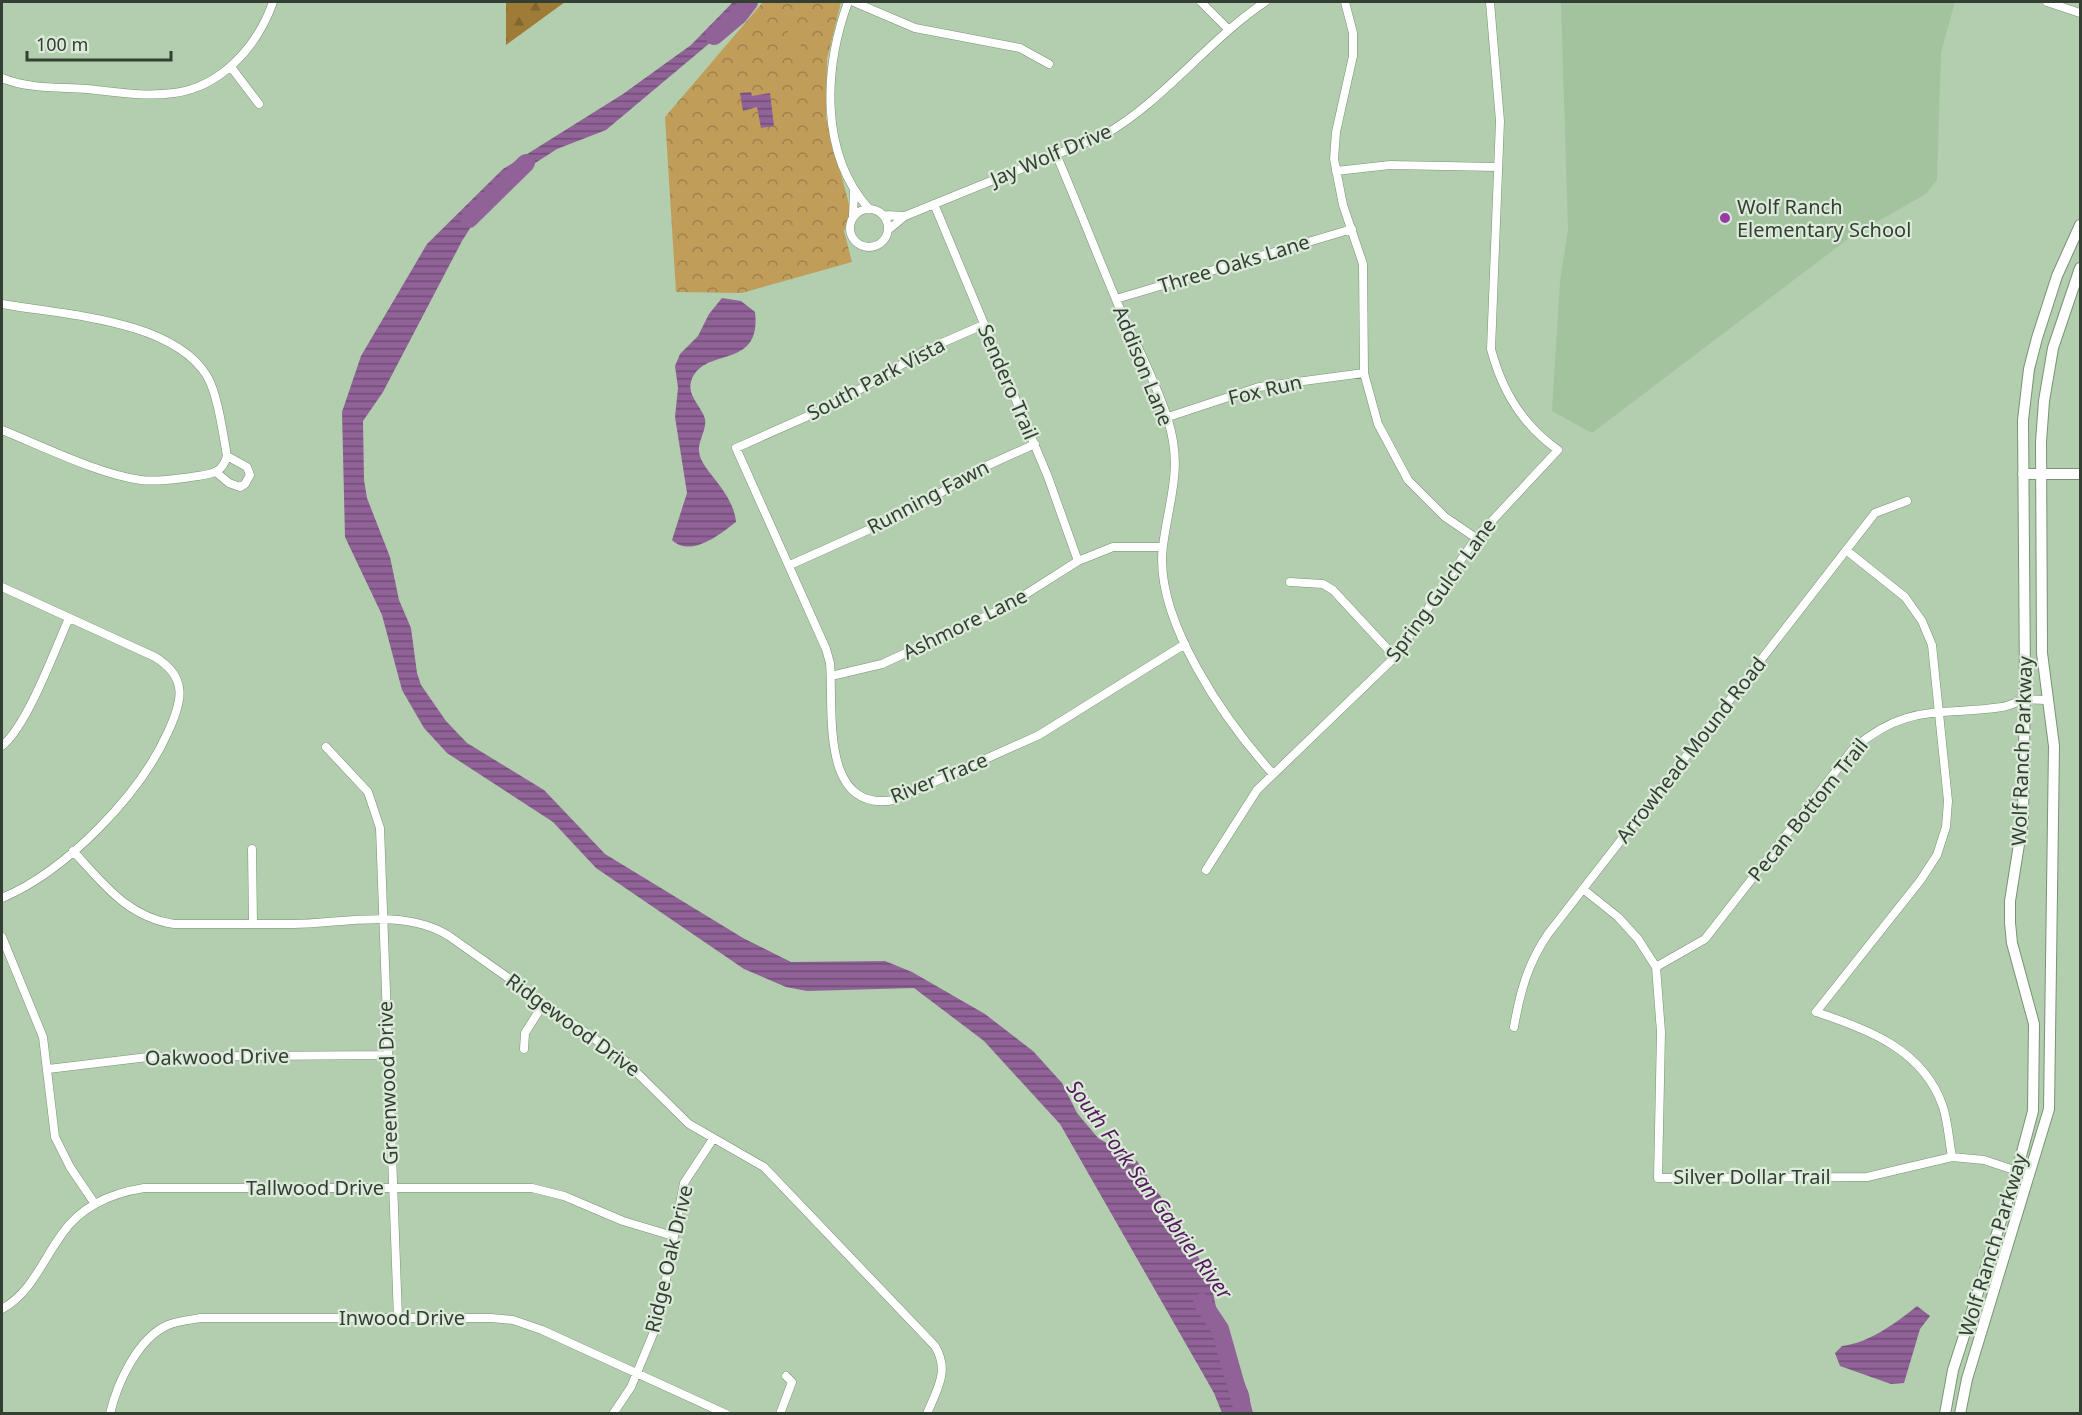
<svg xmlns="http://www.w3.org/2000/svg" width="2082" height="1415" viewBox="0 0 2082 1415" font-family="'Noto Sans',sans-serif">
	<defs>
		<pattern id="forest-firs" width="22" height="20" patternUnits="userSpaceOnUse" patternTransform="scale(1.5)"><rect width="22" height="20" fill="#9e7b37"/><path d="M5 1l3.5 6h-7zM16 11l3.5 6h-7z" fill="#82662f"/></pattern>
		<pattern id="park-crowns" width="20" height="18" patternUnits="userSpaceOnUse" patternTransform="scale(1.5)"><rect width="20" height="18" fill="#c19d5a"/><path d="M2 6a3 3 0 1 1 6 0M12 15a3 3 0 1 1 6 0" fill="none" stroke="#9e814b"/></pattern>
		<pattern id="water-rules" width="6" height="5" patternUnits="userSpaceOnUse" patternTransform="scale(1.5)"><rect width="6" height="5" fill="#906298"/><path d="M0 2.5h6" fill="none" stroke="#704e76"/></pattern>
	</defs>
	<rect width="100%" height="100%" fill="#b2ceae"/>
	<path fill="#a2c39e" d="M1561,2H1955L1941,52L1937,180L1926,194L1852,236L1592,433L1552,411L1560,281L1568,230Z"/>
	<path fill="url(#forest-firs)" d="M506,2H565L506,45Z"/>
	<path fill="url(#park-crowns)" d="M763,2H841L827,59L826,118L849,204V217L844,231L852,262L742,293L676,292L665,117Z"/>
	<path fill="#c19d5a" d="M790,23L805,27L799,52L784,48Z"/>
	<path fill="url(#water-rules)" d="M733,2H750L711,42L606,130L557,149L504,183L488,200L462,241L383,392L363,421L364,480L367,498L390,557L399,600L411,628L417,673L421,685L446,721L467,743L544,790L605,854L743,938L791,962L885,961L912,972L985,1014L1033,1051L1062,1083L1077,1113L1098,1138L1137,1161L1191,1242L1211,1284L1216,1307L1218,1334L1236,1362L1249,1394L1252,1413H1222L1214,1393L1060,1124L984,1041L914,988L807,991L786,987L744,969L596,868L553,822L447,753L424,728L402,690L382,615L345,537L342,412L361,356L427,244L503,169L623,94L691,45Z
		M751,92L752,96L770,93L774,126L761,128L757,107L743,111L740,93Z
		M722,298L741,301L755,312C762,372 702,345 691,382C687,396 702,407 705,419C707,429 698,441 699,451C700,470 733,490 736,522C719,535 691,558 672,540L687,493L675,417L678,388L675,366L680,354L698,336L709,314Z
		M1917,1306L1930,1316L1920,1329L1904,1383L1891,1384L1840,1366L1835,1353L1842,1346C1869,1343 1896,1323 1917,1306Z"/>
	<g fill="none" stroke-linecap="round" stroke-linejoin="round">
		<path stroke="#906298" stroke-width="18" d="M714,36L739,15L749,2
			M469,219L526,163
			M1202,1302L1220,1329L1244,1414"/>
		<g stroke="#799375" stroke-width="9">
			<path id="street" d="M848,2C824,68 819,153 869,209
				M854,2L915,28L1020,48L1049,64
				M1201,2L1229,30
				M1345,2L1353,33V56L1336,132L1334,159L1343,205L1363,264L1364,373L1378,424L1408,480L1445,517L1476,538
				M2047,2L2080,13
				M231,67L259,104
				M2,78C28,89 59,87 87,89C116,92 145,97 174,93C222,87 258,45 273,2
				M1056,154C1078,205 1098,257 1120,309C1136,344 1155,380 1167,417C1184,468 1169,498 1163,546C1153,619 1227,723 1273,774
				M1336,171L1390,165L1498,167
				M934,204L1048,477L1078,561
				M850 228a19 19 0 1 1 38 0a19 19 0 1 1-38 0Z
				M884,215L905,216
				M853,216L854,192
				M888,230L905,216L1104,135C1165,100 1207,41 1265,2
				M1116,299L1352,229
				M2,304C63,315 172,319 207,376C218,395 223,434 227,456C222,475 209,474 191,477C175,479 158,482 141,480C98,474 42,446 2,430
				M983,325L928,349L833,405L736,448L826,649L830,663C834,709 819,813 894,800L1039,735L1185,644
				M1168,417L1259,387L1364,373
				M217,473L229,483L240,487L245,484L250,475L247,467L227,456
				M1846,550L1905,597L1922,621L1932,645L1948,801L1946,827L1937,855L1920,881L1816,1012C1868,1029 1924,1050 1943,1107C1948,1122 1949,1141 1952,1157
				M790,565L917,508L973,472L1035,444
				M1290,582L1323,584L1333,590L1395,657
				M2,587L155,657C189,678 182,702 168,732C140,795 66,871 2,898
				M831,676L882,664L1004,608L1078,561L1113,547H1163
				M2,746C27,726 55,650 69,618
				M326,747L368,792L380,828L398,1318
				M252,849L253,924
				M73,851C103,883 127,917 174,924C213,924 253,924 293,924C343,923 404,908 449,936L623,1059L689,1124L764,1167L935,1346C950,1371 937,1389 927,1414
				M1206,870L1257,790L1395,657L1476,538L1558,450C1522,425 1502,391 1491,349L1500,121L1490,2
				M1583,889L1618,917L1638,939L1656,967L1661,1032L1658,1178L1867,1177L1952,1157L1984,1160L2017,1171
				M2,937L43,1037L55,1137L70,1167L95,1204
				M1656,967L1705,939L1853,749C1906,703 1939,716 2002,707C2010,706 2017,701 2025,700C2032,699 2040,700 2048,700
				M1514,1027C1520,992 1528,963 1548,934L1875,513L1907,501
				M524,1049L525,1033L544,1003
				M48,1069L148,1057L387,1055
				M2,1309C32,1292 42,1261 62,1234C81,1206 112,1193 144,1188H532L564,1196L623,1221L673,1236
				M110,1414C117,1383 138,1338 168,1325C178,1321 190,1320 201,1318H491L513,1320L542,1330L726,1414
				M613,1414L631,1387L658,1322L684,1183L713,1139
				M780,1414L792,1382L786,1376"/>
		</g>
		<g stroke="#799375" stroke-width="12">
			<path id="secondary" d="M2023,474H2080
				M1945,1414L1953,1370L2017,1171L2033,1111L2034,1024L2012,943L2010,923V901L2023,819L2025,683L2023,420L2029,369L2037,338L2057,276L2080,225
				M1960,1414L1967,1379L2049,1109L2054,746L2042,653L2041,442L2044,401L2053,348L2080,268"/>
		</g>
		<use href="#street" stroke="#fff" stroke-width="8"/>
		<use href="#secondary" stroke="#fff" stroke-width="10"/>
	</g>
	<circle fill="#973ba5" stroke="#dceada" stroke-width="2" cx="1725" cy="218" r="6"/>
	<g text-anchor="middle" stroke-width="4.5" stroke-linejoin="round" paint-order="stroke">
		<g font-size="20" fill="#343f33" stroke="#dceada">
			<text transform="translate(1051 155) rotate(-23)" y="7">Jay Wolf Drive</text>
			<text transform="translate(1234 264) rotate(-17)" y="7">Three Oaks Lane</text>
			<text transform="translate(1143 366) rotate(68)" y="7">Addison Lane</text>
			<text transform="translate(876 379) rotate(-28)" y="7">South Park Vista</text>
			<text transform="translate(1008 382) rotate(67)" y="7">Sendero Trail</text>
			<text transform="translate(1265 390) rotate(-13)" y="7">Fox Run</text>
			<text transform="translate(928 497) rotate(-28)" y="7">Running Fawn</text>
			<text transform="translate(1441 590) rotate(-54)" y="7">Spring Gulch Lane</text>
			<text transform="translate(965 624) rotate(-26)" y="7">Ashmore Lane</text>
			<text transform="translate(1691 750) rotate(-52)" y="7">Arrowhead Mound Road</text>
			<text transform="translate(2022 751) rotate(-88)" y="7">Wolf Ranch Parkway</text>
			<text transform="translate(939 778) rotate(-22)" y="7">River Trace</text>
			<text transform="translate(1808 810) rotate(-51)" y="7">Pecan Bottom Trail</text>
			<text transform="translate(573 1025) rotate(36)" y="7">Ridgewood Drive</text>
			<text transform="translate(217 1057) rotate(-1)" y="7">Oakwood Drive</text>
			<text transform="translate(388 1083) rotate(-92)" y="7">Greenwood Drive</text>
			<text x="1752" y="1184">Silver Dollar Trail</text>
			<text x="315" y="1195">Tallwood Drive</text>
			<text transform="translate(1993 1245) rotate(-73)" y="7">Wolf Ranch Parkway</text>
			<text transform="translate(669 1259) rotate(-77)" y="7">Ridge Oak Drive</text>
			<text x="402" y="1325">Inwood Drive</text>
		</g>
		<g font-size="20" fill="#343f33" stroke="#dceada" text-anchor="start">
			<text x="1737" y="214">Wolf Ranch<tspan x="1737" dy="23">Elementary School</tspan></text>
		</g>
		<g font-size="21" font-style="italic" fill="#54185d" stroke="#dceada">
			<text transform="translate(1149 1190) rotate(54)" y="7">South Fork San Gabriel River</text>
		</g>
	</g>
	<rect width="2082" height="1415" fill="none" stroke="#343f33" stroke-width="6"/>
	<path d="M27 51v9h144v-9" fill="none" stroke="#343f33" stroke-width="3"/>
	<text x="36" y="51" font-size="18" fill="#343f33" stroke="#dceada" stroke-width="4.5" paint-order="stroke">100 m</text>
</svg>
